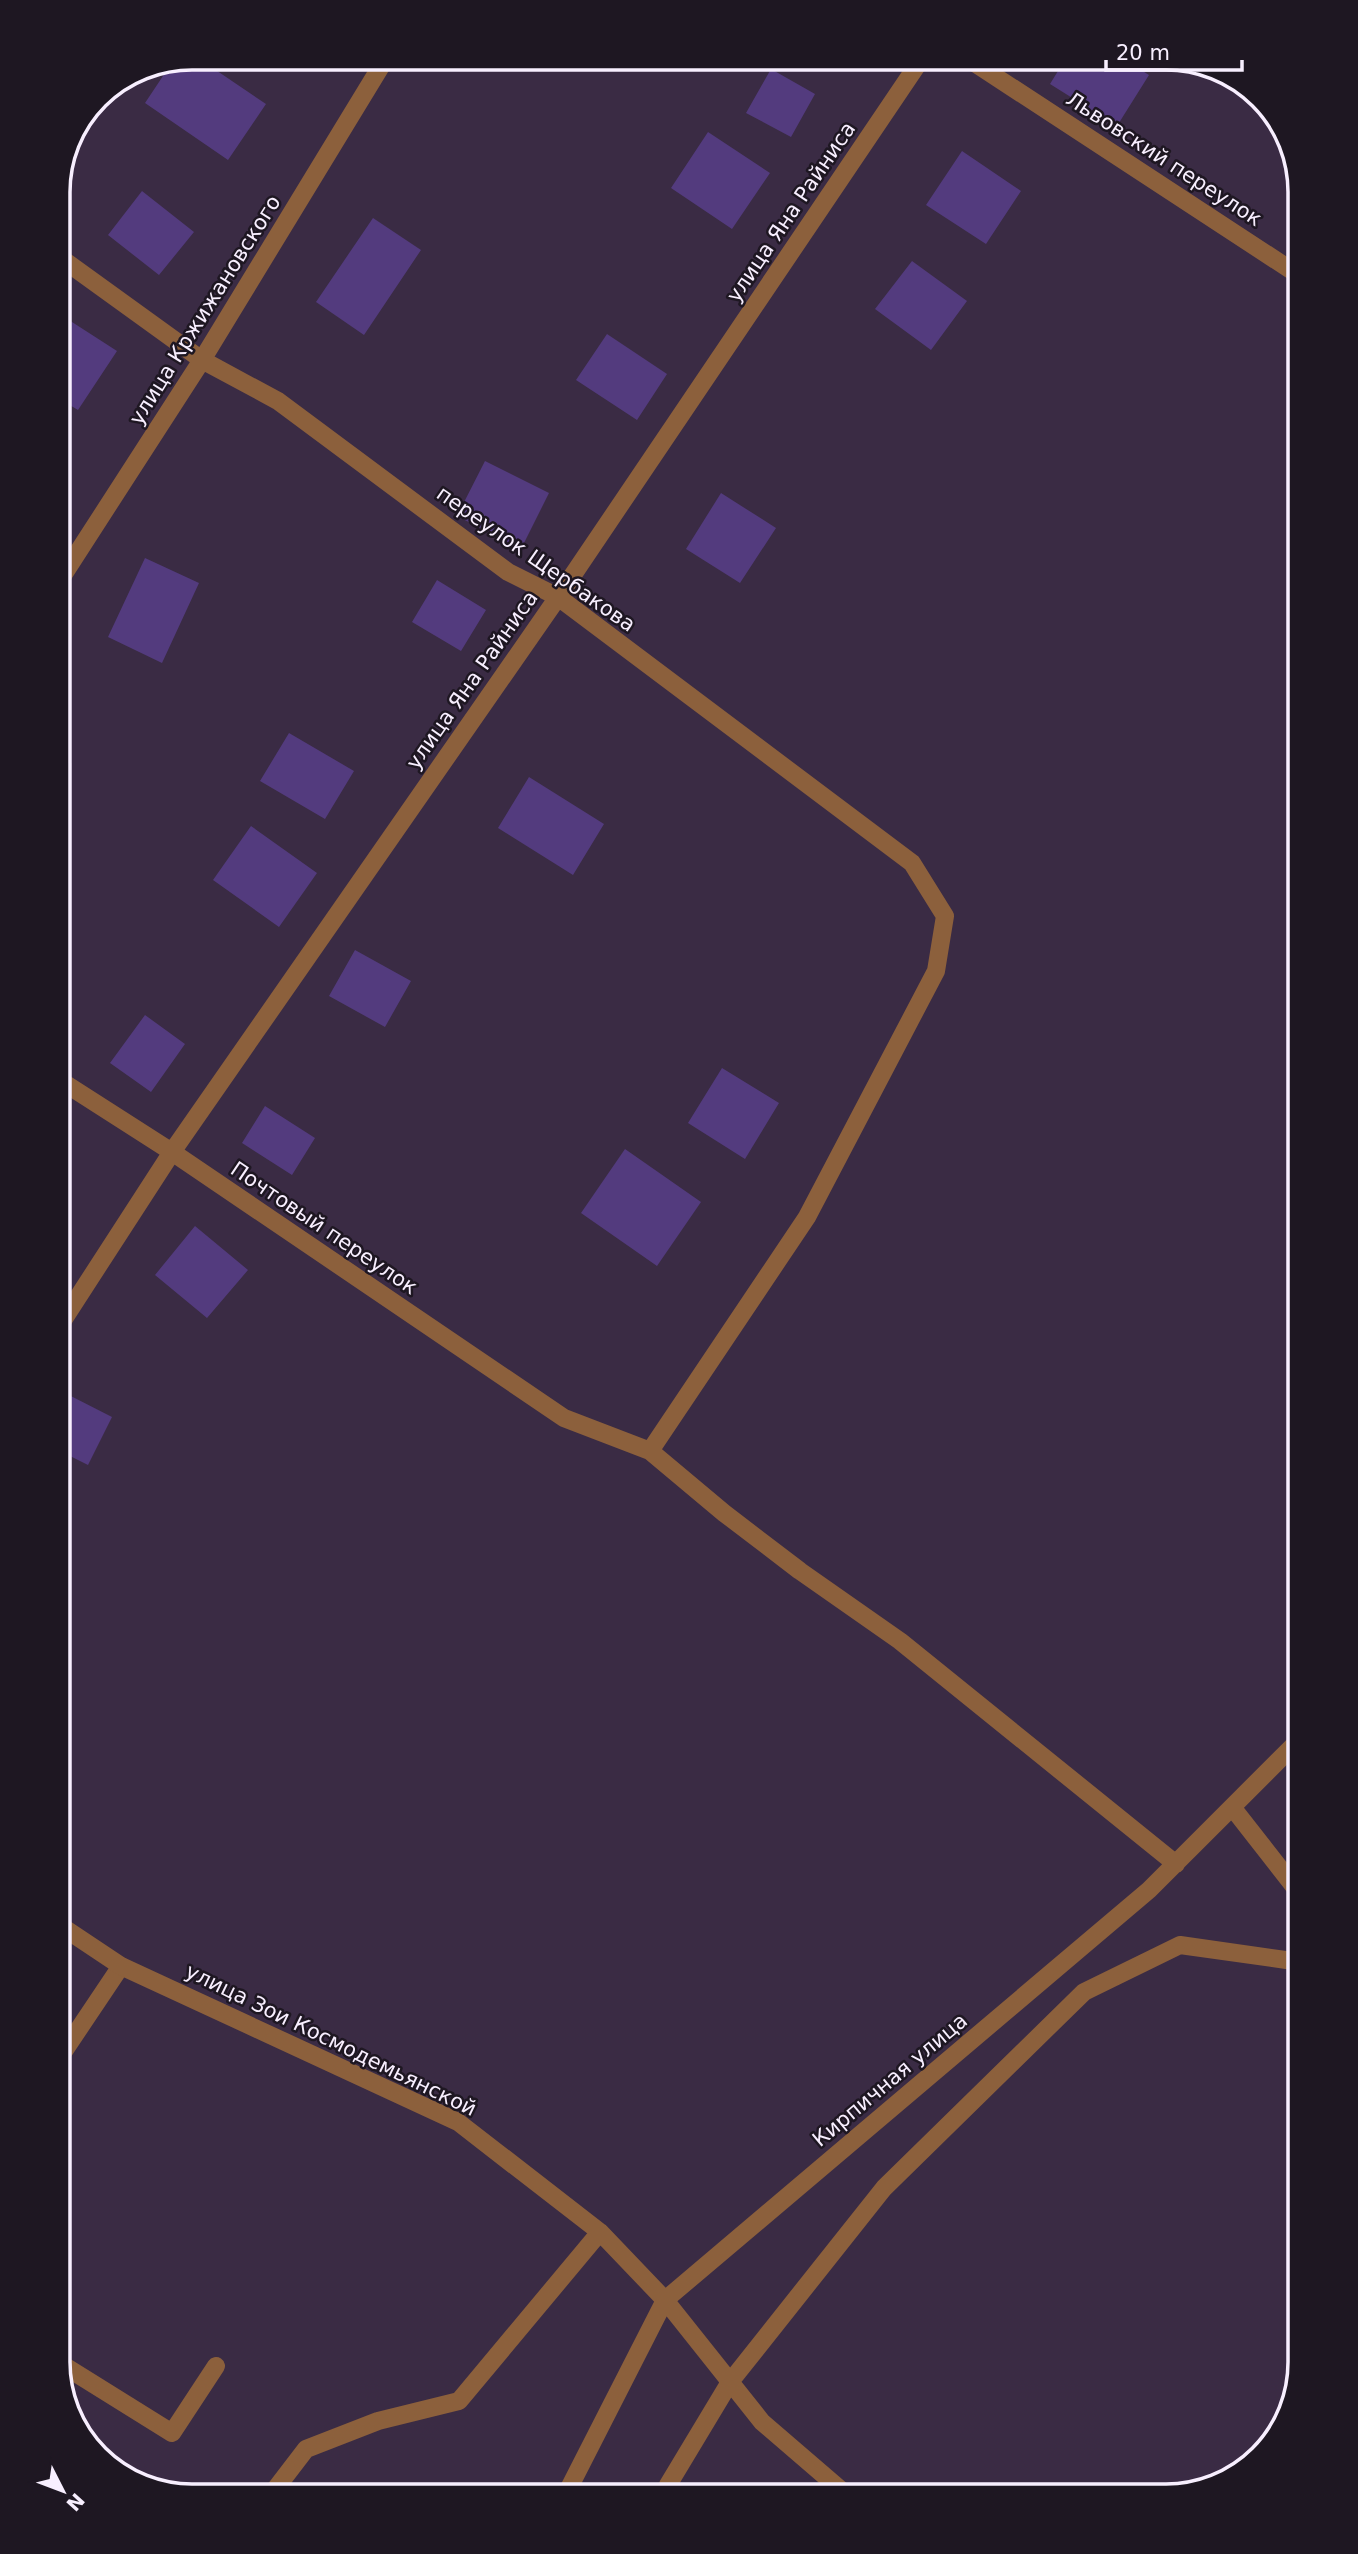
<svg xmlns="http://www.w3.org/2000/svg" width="1358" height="2554" viewBox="0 0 1358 2554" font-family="'DejaVu Sans',sans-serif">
	<rect width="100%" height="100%" fill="#3a2b44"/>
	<path fill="#533b7e" d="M198,58L266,104L228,160L145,103L173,61Z
		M1066,58H1122L1149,75L1117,126L1050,84Z
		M771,69L815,94L791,137L746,113Z
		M708,132L770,173L732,229L671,188Z
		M962,151L1021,191L986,244L926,205Z
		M142,191L194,232L159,275L108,235Z
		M373,218L421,250L364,335L316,302Z
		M912,261L967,301L931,350L875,309Z
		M58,313L117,351L78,410L58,398Z
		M607,334L667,374L637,420L576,380Z
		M485,461L549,493L521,549L457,516Z
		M721,493L776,528L740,583L686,549Z
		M145,558L199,583L162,663L108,637Z
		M437,580L486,610L461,651L412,622Z
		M289,733L354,771L325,819L260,781Z
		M529,777L604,824L573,875L498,828Z
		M251,826L317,873L279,927L213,880Z
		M355,950L411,981L385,1027L329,996Z
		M145,1015L185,1044L151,1092L110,1063Z
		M722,1068L779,1103L745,1159L688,1123Z
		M265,1106L315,1138L292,1175L242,1143Z
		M625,1149L701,1202L657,1266L581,1213Z
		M195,1226L248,1270L207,1318L155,1275Z
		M61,1391L112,1417L88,1465L58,1450V1398Z"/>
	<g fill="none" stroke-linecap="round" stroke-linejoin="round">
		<path stroke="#8c603c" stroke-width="18" d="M967,58L1300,276
			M58,2060L121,1966
			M58,2362L172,2433L216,2366"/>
		<path stroke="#8c603c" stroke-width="18" d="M58,256L202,360L278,401L508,572L558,597L912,863L945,916L936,971L807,1217L650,1451
			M58,583L202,360L386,58
			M58,1079L172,1152L564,1418L650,1451L724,1513L800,1571L900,1641L1176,1864
			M58,1328L172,1152L558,597L922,58
			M1232,1807L1300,1894
			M58,1924L121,1966L458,2122L600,2232L665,2300L762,2422L848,2496
			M270,2496L306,2449L378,2421L459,2401L600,2232
			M565,2496L665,2300L1149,1890L1300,1739
			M672,2496L668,2485L730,2382L884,2188L1084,1992L1180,1945L1300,1962"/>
	</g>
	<g text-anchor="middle" stroke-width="5" stroke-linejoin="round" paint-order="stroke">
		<g font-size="21" fill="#f8efff" stroke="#1e1722">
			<text transform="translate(1164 159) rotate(33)" y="7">Львовский переулок</text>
			<text transform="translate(791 212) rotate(-56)" y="7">улица Яна Райниса</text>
			<text transform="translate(205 310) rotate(-58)" y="7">улица Кржижановского</text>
			<text transform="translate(536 559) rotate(35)" y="7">переулок Щербакова</text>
			<text transform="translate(472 680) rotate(-55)" y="7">улица Яна Райниса</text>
			<text transform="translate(324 1228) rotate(34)" y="7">Почтовый переулок</text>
			<text transform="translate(331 2040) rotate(26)" y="7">улица Зои Космодемьянской</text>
			<text transform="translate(890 2080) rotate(-40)" y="7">Кирпичная улица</text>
		</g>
	</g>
	<path d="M0 0H1358V2554H0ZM192 70H1166A122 122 0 0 1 1288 192V2362A122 122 0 0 1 1166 2484H192A122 122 0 0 1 70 2362V192A122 122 0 0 1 192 70Z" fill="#1e1722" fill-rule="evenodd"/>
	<path fill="none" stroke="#f8efff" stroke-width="3.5" d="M192 70H1166A122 122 0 0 1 1288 192V2362A122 122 0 0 1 1166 2484H192A122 122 0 0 1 70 2362V192A122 122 0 0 1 192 70Z"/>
	<g transform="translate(63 2491) rotate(132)" stroke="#1e1722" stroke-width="5" paint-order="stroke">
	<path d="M0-5L12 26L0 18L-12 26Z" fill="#f8efff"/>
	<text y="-10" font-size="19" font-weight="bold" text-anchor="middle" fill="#f8efff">N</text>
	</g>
	<path d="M1106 60v10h136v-10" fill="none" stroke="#f8efff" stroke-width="3.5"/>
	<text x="1116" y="60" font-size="21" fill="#f8efff" stroke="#1e1722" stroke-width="5" paint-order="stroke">20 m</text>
</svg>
